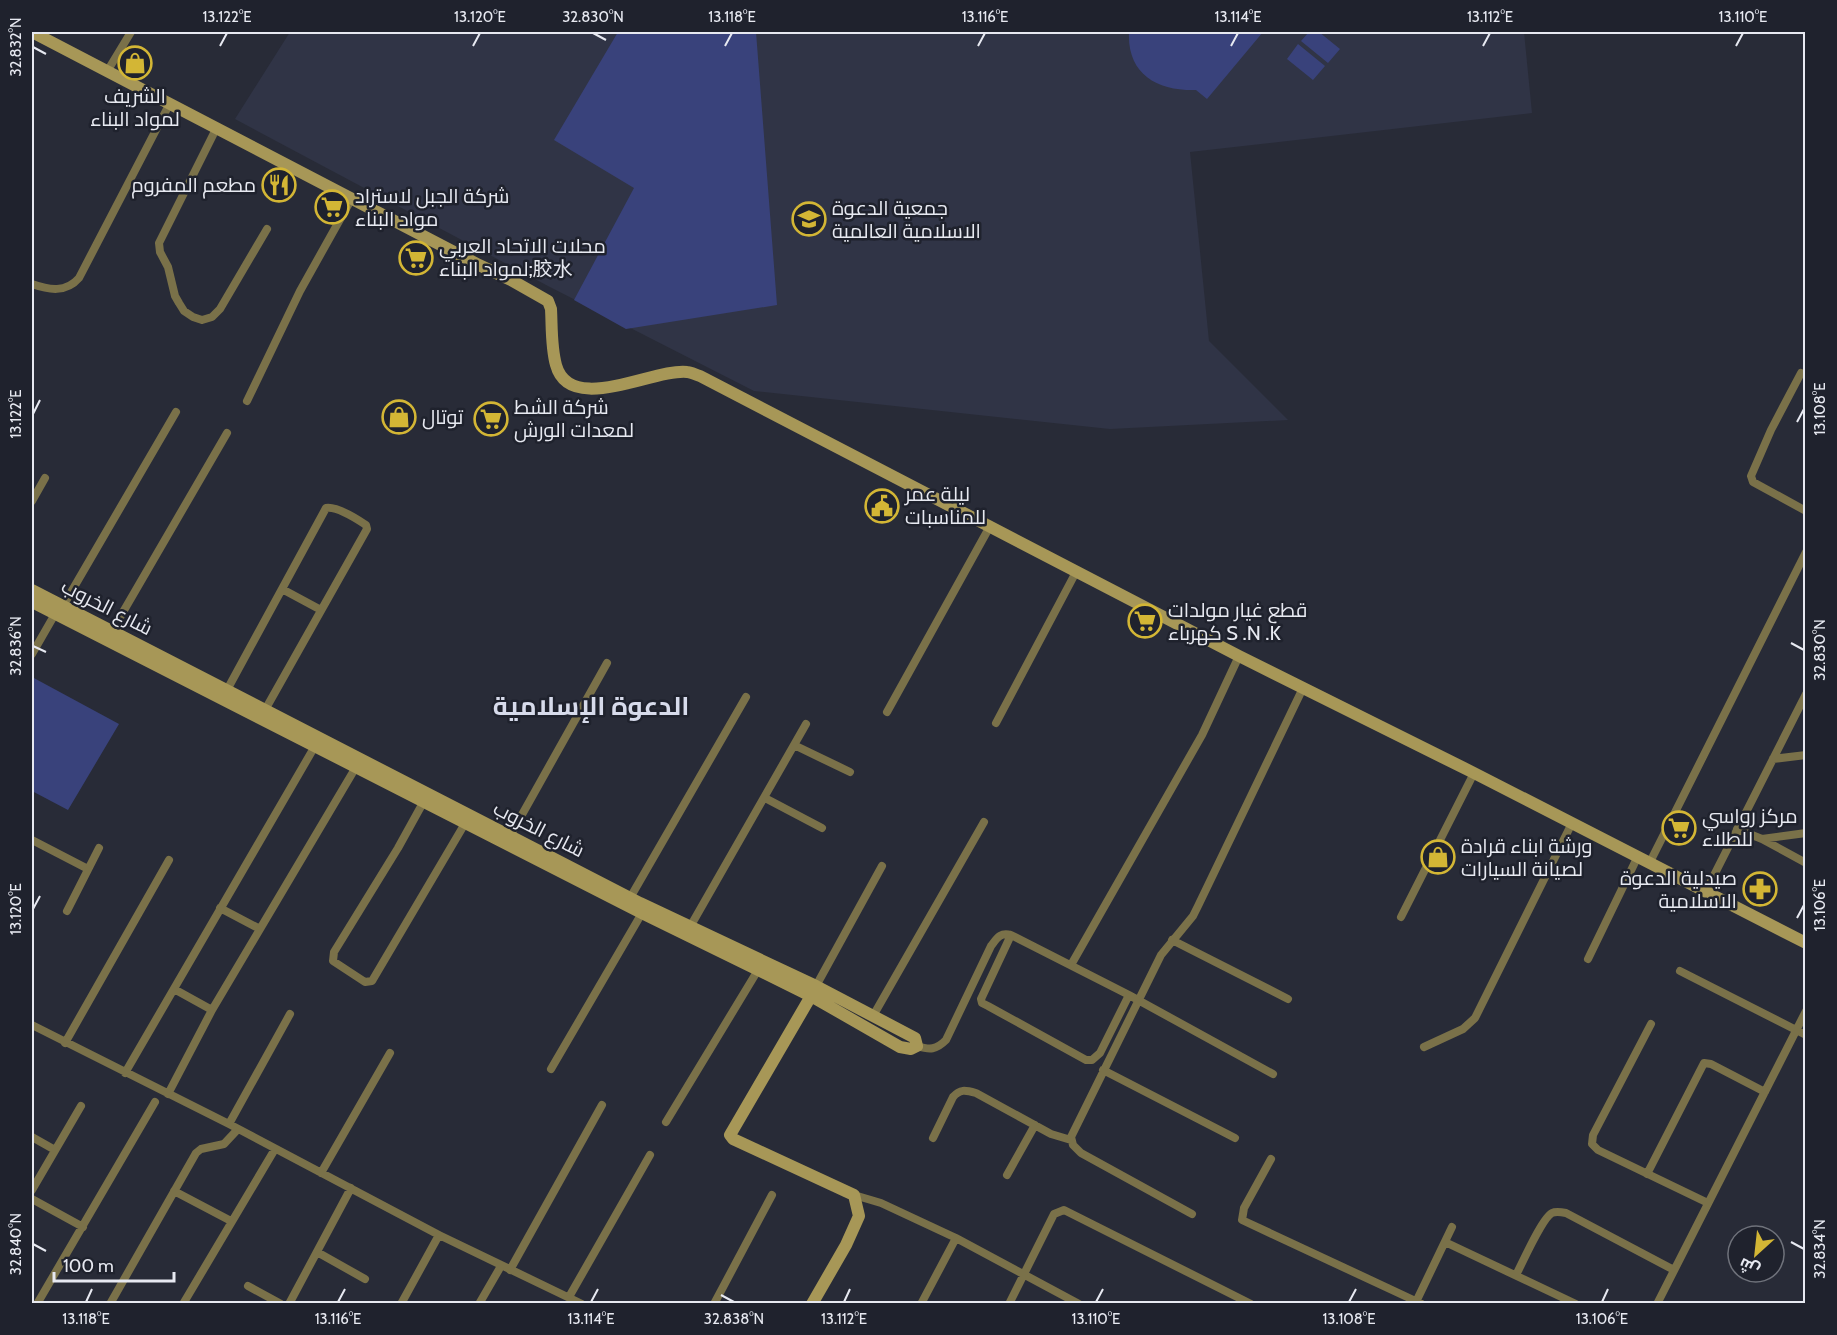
<svg xmlns="http://www.w3.org/2000/svg" width="1837" height="1335" font-family="Cabin,Cairo,'Noto Sans SC',sans-serif">
  <style>
    .built { fill: #303446 }
    .green { fill: #39427b }
    .lines { fill: none; stroke-linecap: round; stroke-linejoin: round }
    .street { stroke: #7a7149; stroke-width: 8 }
    .secondary { stroke: #a79757; stroke-width: 12 }
    .ticks { fill: none; stroke: #e7e9f1; stroke-width: 2 }
    .labels { text-anchor: middle; stroke-width: 5; stroke-linejoin: round; paint-order: stroke }
    .poi-label { font-size: 20px; fill: #e7e9f1; stroke: #1f222d; text-anchor: start }
    .street-label { font-size: 20px; fill: #e7e9f1; stroke: #1f222d }
    .district-label { font-size: 26px; font-weight: bold; fill: #d7dbeb; stroke: #1f222d }
    .neatline { fill: none; stroke: #e7e9f1; stroke-width: 2 }
    .ticks-label { font-size: 15px; text-anchor: middle; fill: #e7e9f1 }
  </style>
  <rect width="100%" height="100%" fill="#282b37"/>
  <path class="built" d="M290,32H1524L1532,113L1190,152L1209,341L1288,420L1110,429L754,391L548,286L235,119Z"/>
  <path class="green" d="M618,32H756L777,305L626,329L574,300L634,188L554,140Z
    M1129,32H1263L1207,99L1196,90C1157,91 1127,74 1129,32Z
    M1309,32H1319L1340,49L1328,63L1301,41Z
    M1298,44L1325,66L1313,80L1287,59Z
    M32,677L119,724L68,810L32,791Z"/>
  <g class="lines">
    <path class="street" d="M108,70L131,32
      M217,127L159,243L160,252L168,267L175,296L179,303L184,311L193,317L202,320L212,317L220,309L267,229
      M32,284C49,290 66,293 79,278L170,103
      M1801,373L1771,430L1751,476L1753,482L1806,511
      M247,401L300,291L352,198
      M32,501L45,478
      M282,589L321,610
      M63,606L176,412
      M112,631L227,433
      M32,654L55,614
      M227,690L326,508C337,506 357,519 366,525L367,529L265,710
      M887,712L989,528
      M996,723L1076,572
      M794,745L850,772
      M1773,759L1806,755
      M765,798L822,828
      M424,801L398,848L334,952L333,961L365,982L372,981L467,820
      M1737,829L1762,839L1806,863
      M510,836L607,663
      M1762,839L1806,833
      M32,840L88,869
      M1650,862L1806,552
      M1706,891L1806,694
      M630,898L746,697
      M220,908L260,929
      M67,911L99,848
      M1401,917L1474,773
      M690,927L806,724
      M1172,940L1288,999
      M1588,959L1638,856
      M1071,965L1202,735L1239,656
      M1680,971L1806,1035
      M816,986L882,866
      M174,989L212,1010
      M1129,995L1100,1053L1092,1060H1086L988,1006L982,1003L981,999L1011,935L1129,995L1138,1000L1273,1074
      M873,1016L984,822
      M1651,1024L1593,1135L1592,1144L1598,1150L1708,1203
      M32,1025L229,1124L439,1235L582,1304
      M65,1043L169,860
      M917,1046C930,1050 936,1050 946,1040L991,946C997,938 1000,932 1011,935
      M1424,1047L1463,1029L1475,1018L1572,823
      M551,1069L642,913
      M1103,1070L1235,1138
      M125,1073L315,746
      M168,1094L212,1010L356,767
      M666,1122L758,970
      M229,1124L290,1014
      M32,1137L55,1150
      M933,1138L953,1097C960,1089 965,1090 976,1093L1051,1134L1071,1140
      M1271,1159L1244,1208L1242,1220L1422,1304
      M321,1173L390,1053
      M1647,1174L1704,1063L1711,1064L1765,1092
      M1007,1175L1035,1125
      M32,1190L81,1106
      M174,1191L231,1221
      M854,1195L881,1203L956,1238L1079,1304
      M32,1199L83,1227
      M1192,1214L1081,1153L1073,1145L1071,1137L1161,955L1193,916L1198,906L1303,688
      M1445,1242L1576,1304
      M317,1252L365,1279
      M510,1270L602,1105
      M1516,1275C1522,1264 1542,1218 1552,1213C1556,1211 1561,1212 1566,1213L1674,1270
      M248,1286L281,1304
      M569,1297L650,1155
      M37,1304L155,1102
      M110,1304L196,1153L201,1149L224,1144L238,1129
      M183,1304L275,1149
      M289,1304L351,1188
      M401,1304L439,1235
      M479,1304L501,1266
      M714,1304L772,1195
      M921,1304L956,1238
      M1009,1304L1054,1214L1064,1210L1251,1304
      M1415,1304L1452,1227
      M1657,1304L1806,1011"/>
    <path class="secondary" d="M32,32L479,265L511,280L548,301L551,309C552,327 551,347 556,365C570,416 654,368 687,372C691,372 696,375 700,376L1239,656L1474,773L1806,943
      M32,590L640,903L816,986L915,1038L917,1046L911,1049L900,1047L811,996L642,913L32,602
      M811,996L730,1135L733,1139L854,1195L859,1216L846,1245L812,1304"/>
  </g>
  <path class="ticks" d="M593,33L606,40M220,46L227,33M473,46L480,33M725,46L732,33M978,46L985,33M1231,46L1238,33M1483,46L1490,33M1736,46L1743,33M33,47L46,54M33,414L40,400M1797,422L1804,409M1791,643L1804,650M33,646L46,652M33,909L40,896M1797,918L1804,905M1791,1242L1804,1249M33,1244L46,1251M721,1295L734,1302M86,1302L92,1289M338,1302L345,1289M591,1302L598,1289M844,1302L850,1289M1096,1302L1103,1289M1349,1302L1356,1289M1602,1302L1608,1289"/>
  <defs>
    <symbol id="shop-ring" viewBox="-11 -11 22 22"><circle r="9.5" fill="#1f222d" stroke="#d3b635" stroke-width="1.5"/><path d="M-5-2.5h2.3a2.7 3.5 0 0 1 5.4 0H5L5.5 6h-11ZM-1.5-2.5h3a1.5 2.3 0 0 0-3 0Z" fill="#d3b635"/></symbol>
    <symbol id="restaurant-ring" viewBox="-11 -11 22 22"><circle r="9.5" fill="#1f222d" stroke="#d3b635" stroke-width="1.5"/><path d="M-5-6h1v4h1v-4h1v4h1v-4h1v5L-1.5 .5V6h-2V.5L-5-1ZM5-6V6H3V1.5H1.5Q1.5-4 5-6Z" fill="#d3b635"/></symbol>
    <symbol id="supermarket-ring" viewBox="-11 -11 22 22"><circle r="9.5" fill="#1f222d" stroke="#d3b635" stroke-width="1.5"/><path d="M-6-5.5h2.5l.6 2H6L4.5 2H-2.5L-4.4-4H-6ZM-1.5 3.2a1.3 1.3 0 1 0 .1 0ZM3 3.2a1.3 1.3 0 1 0 .1 0Z" fill="#d3b635"/></symbol>
    <symbol id="university-ring" viewBox="-11 -11 22 22"><circle r="9.5" fill="#1f222d" stroke="#d3b635" stroke-width="1.5"/><path d="M0-5L7-2L0 1L-7-2ZM-4 1L0 2.5L4 1V4Q0 6-4 4Z" fill="#d3b635"/></symbol>
    <symbol id="civic-ring" viewBox="-11 -11 22 22"><circle r="9.5" fill="#1f222d" stroke="#d3b635" stroke-width="1.5"/><path d="M-.6-6.5H3V-4.5H.6V-3L4-1V1h2V6H-6V1h2V-1L-.6-3ZM-1.2 2.5V6h2.4V2.5Z" fill="#d3b635"/></symbol>
    <symbol id="pharmacy-ring" viewBox="-11 -11 22 22"><circle r="9.5" fill="#1f222d" stroke="#d3b635" stroke-width="1.5"/><path d="M-2-6h4v4h4v4h-4v4h-4v-4h-4v-4h4Z" fill="#d3b635"/></symbol>
  </defs>
  <g fill-rule="evenodd">
    <use href="#shop-ring" x="116" y="44" width="38" height="38"/>
    <use href="#restaurant-ring" x="260" y="166" width="38" height="38"/>
    <use href="#supermarket-ring" x="313" y="188" width="38" height="38"/>
    <use href="#university-ring" x="790" y="200" width="38" height="38"/>
    <use href="#supermarket-ring" x="397" y="239" width="38" height="38"/>
    <use href="#shop-ring" x="380" y="398" width="38" height="38"/>
    <use href="#supermarket-ring" x="472" y="400" width="38" height="38"/>
    <use href="#civic-ring" x="863" y="487" width="38" height="38"/>
    <use href="#supermarket-ring" x="1126" y="602" width="38" height="38"/>
    <use href="#supermarket-ring" x="1660" y="809" width="38" height="38"/>
    <use href="#shop-ring" x="1419" y="838" width="38" height="38"/>
    <use href="#pharmacy-ring" x="1741" y="870" width="38" height="38"/>
  </g>
  <g class="labels">
    <g class="poi-label">
      <text x="135" y="103" text-anchor="middle">الشريف<tspan x="135" dy="23">لمواد البناء</tspan></text>
      <text x="256" y="192" text-anchor="end">مطعم المفروم</text>
      <text x="355" y="203">شركة الجبل لاستراد<tspan x="355" dy="23">مواد البناء</tspan></text>
      <text x="832" y="215">جمعية الدعوة<tspan x="832" dy="23">الاسلامية العالمية</tspan></text>
      <text x="439" y="253">محلات الاتحاد العربي<tspan x="439" dy="23">لمواد البناء;胶水</tspan></text>
      <text x="514" y="414">شركة الشط<tspan x="514" dy="23">لمعدات الورش</tspan></text>
      <text x="422" y="424">توتال</text>
      <text x="905" y="501">ليلة عمر<tspan x="905" dy="23">للمناسبات</tspan></text>
      <text x="1168" y="617">قطع غيار مولدات<tspan x="1168" dy="23">كهرباء S .N .K</tspan></text>
      <text x="1702" y="823">مركز رواسي<tspan x="1702" dy="23">للطلاء</tspan></text>
      <text x="1461" y="853">ورشة ابناء قرادة<tspan x="1461" dy="23">لصيانة السيارات</tspan></text>
      <text x="1737" y="885" text-anchor="end">صيدلية الدعوة<tspan x="1737" dy="23">الاسلامية</tspan></text>
    </g>
    <g class="street-label">
      <text transform="translate(107 607) rotate(27)" y="7">شارع الخروب</text>
      <text transform="translate(539 829) rotate(27)" y="7">شارع الخروب</text>
    </g>
    <g class="district-label">
      <text x="591" y="715">الدعوة الإسلامية</text>
    </g>
  </g>
  <rect width="1837" height="1335" fill="none" stroke="#1f222d" stroke-width="66"/>
  <g transform="translate(1756 1254) rotate(207)"><circle r="28" fill="#1f222d" stroke="#6f727b" stroke-width="1.5"/>
  <path d="M0-4.5L10 22L0 15L-10 22Z" fill="#d3b635"/>
  <text y="-9" font-size="16" font-weight="bold" text-anchor="middle" fill="#e7e9f1">ش</text>
  </g>
  <path d="M54 1272v9h120v-9" fill="none" stroke="#e7e9f1" stroke-width="3"/>
  <text x="63" y="1272" font-size="18" fill="#e7e9f1" stroke="#1f222d" stroke-width="4.5" paint-order="stroke">100 m</text>
  <rect x="33" y="33" width="1771" height="1269" class="neatline"/>
  <g class="ticks-label">
    <text x="227" y="22">13.122°E</text>
    <text x="480" y="22">13.120°E</text>
    <text x="593" y="22">32.830°N</text>
    <text x="732" y="22">13.118°E</text>
    <text x="985" y="22">13.116°E</text>
    <text x="1238" y="22">13.114°E</text>
    <text x="1490" y="22">13.112°E</text>
    <text x="1743" y="22">13.110°E</text>
    <text transform="translate(16 47) rotate(-90)" y="5">32.832°N</text>
    <text transform="translate(1820 409) rotate(-90)" y="5">13.108°E</text>
    <text transform="translate(16 414) rotate(-90)" y="5">13.122°E</text>
    <text transform="translate(16 646) rotate(-90)" y="5">32.836°N</text>
    <text transform="translate(1820 650) rotate(-90)" y="5">32.830°N</text>
    <text transform="translate(1820 905) rotate(-90)" y="5">13.106°E</text>
    <text transform="translate(16 909) rotate(-90)" y="5">13.120°E</text>
    <text transform="translate(16 1244) rotate(-90)" y="5">32.840°N</text>
    <text transform="translate(1820 1249) rotate(-90)" y="5">32.834°N</text>
    <text x="86" y="1324">13.118°E</text>
    <text x="338" y="1324">13.116°E</text>
    <text x="591" y="1324">13.114°E</text>
    <text x="734" y="1324">32.838°N</text>
    <text x="844" y="1324">13.112°E</text>
    <text x="1096" y="1324">13.110°E</text>
    <text x="1349" y="1324">13.108°E</text>
    <text x="1602" y="1324">13.106°E</text>
  </g>
</svg>
